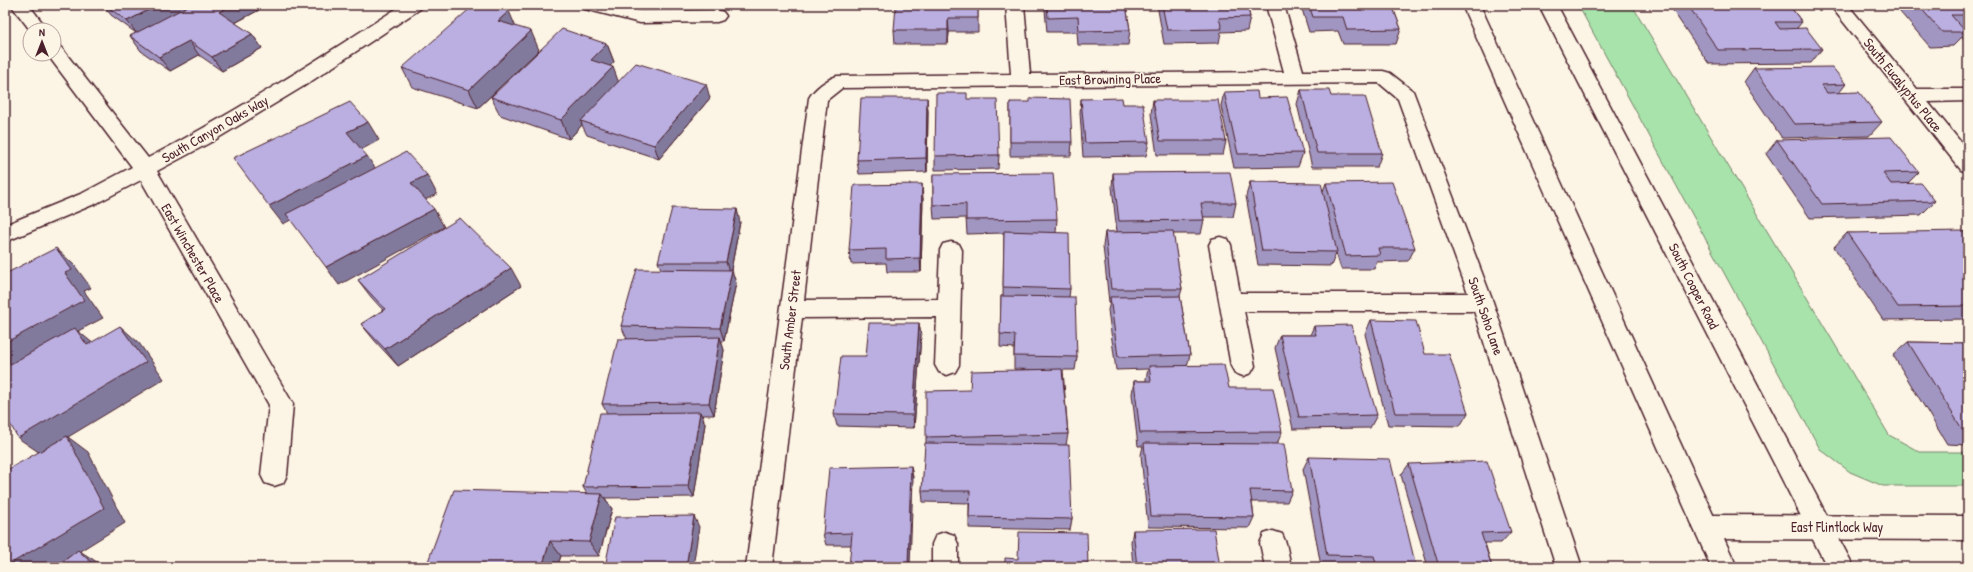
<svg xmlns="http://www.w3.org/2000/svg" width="1973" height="572" font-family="'Patrick Hand',sans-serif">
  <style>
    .green { fill: #a7e3aa; stroke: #78816a }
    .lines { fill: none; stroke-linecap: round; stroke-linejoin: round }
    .minor-casing { stroke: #4a1f2b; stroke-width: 3 }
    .major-casing { stroke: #4a1f2b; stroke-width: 3 }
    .minor { fill: #fcf5e5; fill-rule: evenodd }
    .major { fill: #fcf5e5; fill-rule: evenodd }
    .wall { fill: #a096c1; stroke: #4a1f2b }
    .shaded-wall { fill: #827a9d; stroke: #4a1f2b }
    .building { fill: #baafe0; stroke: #4a1f2b }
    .labels { text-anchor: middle; stroke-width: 3; stroke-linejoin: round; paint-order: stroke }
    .street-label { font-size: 14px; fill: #4a1f2b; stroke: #fcf5e5 }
  </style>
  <rect width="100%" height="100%" fill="#fcf5e5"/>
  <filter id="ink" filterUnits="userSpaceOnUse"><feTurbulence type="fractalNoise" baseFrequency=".025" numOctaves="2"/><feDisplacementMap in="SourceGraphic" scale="8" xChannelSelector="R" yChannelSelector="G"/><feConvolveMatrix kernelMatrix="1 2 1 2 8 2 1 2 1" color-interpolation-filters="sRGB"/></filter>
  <g filter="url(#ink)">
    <path class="green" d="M1578,5H1632L1889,435L1920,452H1963L1968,459V486H1883L1850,472L1820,449Z"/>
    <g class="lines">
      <defs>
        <path id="minor" d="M11,5H29L48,30H30Z
          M402,5H423L420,9L304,86L213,141L157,171L293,404L287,475L283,483L274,486L265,483L261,475L269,405L141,180L97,203L5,242V225L83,193L132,167L47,54H54V44L60,46L148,158C236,112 319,59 402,5Z
          M582,5H614L640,11L717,10L723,12L726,16L723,20L717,22L640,23L585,9Z
          M1006,5H1024L1030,74L1284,72L1266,5H1284L1303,71H1383L1390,73L1413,91L1493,302L1582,567H1556L1474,311H1244L1255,366L1251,373L1243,376L1235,373L1231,366L1209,245L1212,239L1220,237L1228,239L1231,245L1240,293H1468L1398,99L1379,83L842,88L827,100L804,300L938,299L940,250L943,244L951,242L959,244L962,250L959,365L955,372L947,375L939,372L935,365L937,317L802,318L772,567H746L809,98C814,89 827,79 837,76L1011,74Z
          M1830,5H1848L1917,89H1968V101L1928,102L1968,151V172L1961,170Z
          M1706,515L1968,516V540L1706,539L1697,535L1693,527L1697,519Z
          M1273,531L1282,534L1286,543L1291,567H1265L1260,543L1264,534Z
          M945,532L954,535L958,544V567H932V544L936,535Z"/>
        <path id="major" d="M1462,5H1480L1737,567H1711Z
          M1539,5H1557L1854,567H1827Z"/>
      </defs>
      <use href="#minor" class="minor-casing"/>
      <use href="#major" class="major-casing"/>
      <use href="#minor" class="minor"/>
      <use href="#major" class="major"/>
    </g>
    <path class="wall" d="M103,5H256L259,10L235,23L252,34L262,48L222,71L199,55L170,71L141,51L130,36L136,33L111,15Z
      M978,5V32H949L948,44H895L894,30Z
      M1046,5H1126L1130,30L1128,45H1078L1077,32H1047L1045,10Z
      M1158,5H1247L1250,17L1247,31L1221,32L1219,43L1164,44L1158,10Z
      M1303,5H1392L1401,29L1396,44H1343L1338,31L1309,32L1302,9Z
      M1677,5H1789L1802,22L1797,28L1822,49L1811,63L1709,64L1673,11Z
      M1894,5H1968V43L1962,37L1953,46L1930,47Z
      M516,27L539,50L478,108L412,87L402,68Z
      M607,44L614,62L610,66L618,82L710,98L659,159L587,135L582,125L569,139L500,115L491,97Z
      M1754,68L1846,84L1839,93L1882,122L1869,136L1782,138L1744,82Z
      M1301,90L1331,96L1382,153L1377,167H1312L1297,104Z
      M1224,92L1258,98L1303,153L1298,167L1234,168L1221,106Z
      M927,98L928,112L927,172L859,174L857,160Z
      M967,99L999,155L998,169L935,170V156Z
      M1081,99L1123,104L1149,142L1146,156L1083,157L1080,113Z
      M1153,100L1226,141L1223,155H1157L1151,114Z
      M1010,102L1072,142L1071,156H1010Z
      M1777,140L1919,172L1908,183L1935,201L1921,215L1810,218L1766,154Z
      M1113,173L1236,203L1233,217H1203L1204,220L1201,234H1173L1182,289L1180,296L1190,355L1187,366L1229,388L1282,432L1277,444L1292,491L1287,502H1252L1254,517L1249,528L1148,527L1141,455L1143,446H1138L1132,394L1134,381H1146V379L1148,369L1116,370L1108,310L1110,302H1109L1103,246L1105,232H1117L1112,187Z
      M933,174L1057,219L1056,232L1070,289L1069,297L1077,357L1075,370H1063L1068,434L1066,445L1072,519L1070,530L969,528V503L923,502L922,491L926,443V437L970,390L1045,370L1014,369V348L1000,347L1001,296H1003L1004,233L967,234L966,218L934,219L933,205Z
      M1250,182L1323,191L1326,183L1415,248L1408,261L1377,262L1374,269H1341L1336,253L1331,266L1258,265L1246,196Z
      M923,198L921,272H887L886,263L851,264L849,250Z
      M740,222L731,270L736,283L724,341H721L724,350L714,415H702L705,424L694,497L605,498L612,509L599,556H561L557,567H426L587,494L583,487L607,413L602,404L627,339L621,326L661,269L658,262Z
      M1847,233L1968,238V319L1883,320L1834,247Z
      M358,280L521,286L398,366L375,341L361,324L383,310L371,297Z
      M1371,320L1425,354L1468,413L1460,426L1388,425L1365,334Z
      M919,323L921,336L914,428L837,426L834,414L866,356Z
      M1314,326L1377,415L1370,428L1293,429L1275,348L1280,335H1310Z
      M1908,342L1968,343V445L1947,444L1893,355Z
      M1309,457L1416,567L1321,566L1303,469Z
      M1409,464L1511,532L1501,543H1485L1492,567H1428L1401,475Z
      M911,466L913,478L851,545H826L823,534Z
      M1133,530L1220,567H1133L1131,542Z"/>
    <path class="shaded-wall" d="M158,5H196L138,35L127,21Z
      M232,5H256L259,10L229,26L219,12Z
      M509,11L517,30L498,21Z
      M948,18L949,32L948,44Z
      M531,31L539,50L478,108L469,90Z
      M252,34L262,48L222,71L212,57Z
      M189,41L199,55L170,71L159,57Z
      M607,44L614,62L598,79L591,60Z
      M613,67L620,86L581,121L582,125L569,139L561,120Z
      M706,84L710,98L659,159L654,145Z
      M927,98L928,112L927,172L926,158Z
      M368,122L379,140L359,151L347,132Z
      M367,156L379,174L283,224L269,206Z
      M427,175L437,194L423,201L411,183Z
      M922,184L923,198L921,272L920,258Z
      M434,209L444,227L339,285L326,267Z
      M737,209L740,222L730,275L726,262Z
      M56,248L75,266L91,288L84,291L103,318L78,331L95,345L5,372V343L65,273Z
      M511,268L521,286L398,366L385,349Z
      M732,270L736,283L724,341L720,328Z
      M919,323L921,336L914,428L913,415Z
      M120,326L139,343L164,379L68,437L88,452L125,523L80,551L100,564L104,567H96L79,551L53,567H5L40,453L18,438Z
      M720,337L724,350L714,415L709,403Z
      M700,412L705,424L694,497L688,486Z
      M911,466L913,478L910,567H908Z
      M602,494L612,509L599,556L589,542Z
      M694,516L699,527L693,567H686Z
      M550,541L561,556L557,567H542Z"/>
    <path class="building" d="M105,5H158L127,21Z
      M190,5H232L219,12L252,34L212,57L189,41L159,57L130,36Z
      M474,5H489L509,11L498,21L531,31L469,90L402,68Z
      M896,5H978V18H948V30H894Z
      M1047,5H1126L1130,30L1079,31L1078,17L1048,18Z
      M1162,5H1247L1250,17L1219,18L1222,29L1167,30Z
      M1309,5H1392L1401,29L1347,30L1343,17H1313Z
      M1688,5H1789L1802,22H1775L1780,29L1806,28L1822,49L1718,50Z
      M1918,5H1968V15H1951L1966,32H1942Z
      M562,29L607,44L591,60L613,67L561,120L491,97Z
      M636,63L706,84L654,145L581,121Z
      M1832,67L1846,84L1821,85L1827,93L1859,92L1882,122L1794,124L1754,68Z
      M1301,90H1329L1331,96H1365L1382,153H1317Z
      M1257,91L1258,98L1287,97L1303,153L1238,154L1224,92Z
      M936,93H967V99H997L999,155L935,156Z
      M861,98H927L926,158L857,160Z
      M1030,98L1070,99L1072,142H1010V102H1030Z
      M1122,98L1123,104H1143L1149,142L1085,143L1081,99Z
      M1153,100H1218L1226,141H1160Z
      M350,102L368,122L347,132L367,156L269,206L233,158Z
      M1891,137L1919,172L1883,173L1891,184L1921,183L1935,201L1822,204L1777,140Z
      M406,152L427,175L411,183L434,209L326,267L286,214Z
      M1230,172L1236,203H1201L1204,220L1119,221L1113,173Z
      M1053,173L1057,219L966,220V204L933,205V174Z
      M1250,182L1321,183L1337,252L1262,251Z
      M1392,182L1415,248H1378L1380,255L1346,256L1326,183Z
      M922,184L920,258L886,259V249L849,250L854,185Z
      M672,208L737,209L726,262H658Z
      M460,218L511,268L385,349L361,324L385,309L358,280Z
      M1004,231L1069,233L1070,289L1003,287Z
      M1173,231L1182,289H1111L1105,232Z
      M1963,231L1968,238V306L1898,307L1847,233Z
      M56,248L72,270L65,273L84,300L5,343V274Z
      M637,269L732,270L720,328L621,326Z
      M1001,296L1075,297L1077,357L1014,356L1015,335L1000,334Z
      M1180,296L1190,355L1118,357L1110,297Z
      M1371,320L1416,321L1425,354H1449L1468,413H1395Z
      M869,323H919L913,415L834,414L841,356H866Z
      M1351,325L1377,415L1299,417L1280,335H1316L1314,326Z
      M120,326L146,362L18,438L5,415V367L75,328L87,345Z
      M720,337L709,403L602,404L618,339Z
      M1908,342L1968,343V432H1964Z
      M1224,365L1229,388H1273L1282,432L1140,433L1134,381H1151L1149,366Z
      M1062,369L1068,434L926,437V391L970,390L971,371Z
      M700,412L688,486L583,487L600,413Z
      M67,436L104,508L5,567V471Z
      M925,443L1069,445L1072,519L969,517L970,491H922Z
      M1144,443L1284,444L1292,491L1250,490L1254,517L1151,516Z
      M1309,457L1390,459L1416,567H1377L1374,556L1327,555Z
      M1487,461L1511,532L1481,533L1492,567H1439L1409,464Z
      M911,466L908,567H849L852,533L823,534L829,468Z
      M454,490L602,494L589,542L550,541L542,567H426Z
      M694,516L686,567H605L615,517Z
      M1214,529L1220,567H1137L1133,530Z
      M1019,532L1087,533L1088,567H1005V558L1018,559Z
      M78,550L96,567H56Z"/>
  </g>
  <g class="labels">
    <g class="street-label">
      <text transform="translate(1110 79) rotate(-1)" y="5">East Browning Place</text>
      <text transform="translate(1903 85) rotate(51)" y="5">South Eucalyptus Place</text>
      <text transform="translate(215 129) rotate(-30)" y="5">South Canyon Oaks Way</text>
      <text transform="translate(193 253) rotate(60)" y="5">East Winchester Place</text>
      <text transform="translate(1694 286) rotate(63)" y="5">South Cooper Road</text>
      <text transform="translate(1486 316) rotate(71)" y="5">South Soho Lane</text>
      <text transform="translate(790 320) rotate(-83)" y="5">South Amber Street</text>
      <text x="1837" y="532">East Flintlock Way</text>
    </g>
  </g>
  <rect width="1973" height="572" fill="none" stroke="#fcf5e5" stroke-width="20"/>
  <rect x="10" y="10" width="1953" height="552" fill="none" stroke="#4a1f2b" stroke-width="1.5" filter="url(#ink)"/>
  <g transform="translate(42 42)"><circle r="19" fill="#fcf5e5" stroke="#b59f9b"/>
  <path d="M0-3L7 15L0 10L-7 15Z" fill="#4a1f2b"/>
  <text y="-6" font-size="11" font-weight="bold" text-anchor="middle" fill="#4a1f2b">N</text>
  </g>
</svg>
